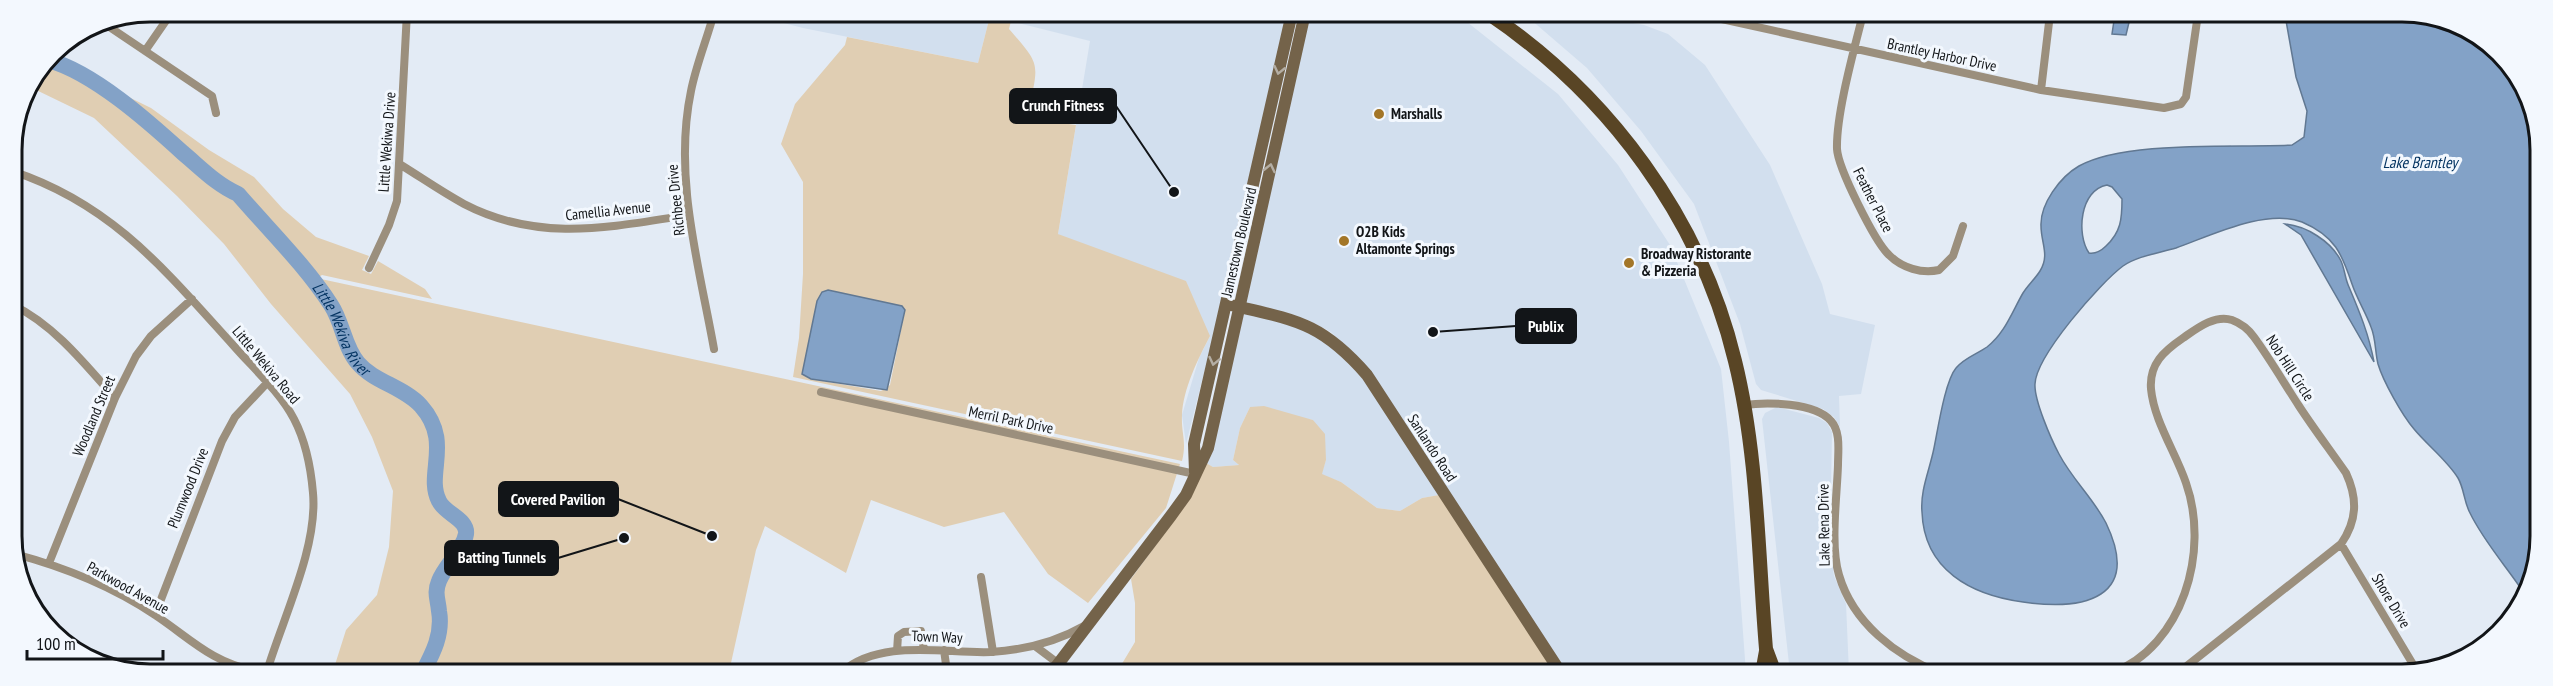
<svg xmlns="http://www.w3.org/2000/svg" width="2553" height="686" font-family="'PT Sans Narrow',sans-serif">
  <style>
    .built { fill: #d2dfee }
    .green { fill: #e0ceb3; fill-rule: evenodd }
    .water { fill: #83a2c7; stroke: #617892; stroke-width: 1.5; fill-rule: evenodd }
    .lines { fill: none; stroke-linecap: round; stroke-linejoin: round }
    .river { stroke: #83a2c7; stroke-width: 16 }
    .street { stroke: #9b8f7d; stroke-width: 8 }
    .secondary { stroke: #74634a; stroke-width: 12 }
    .primary { stroke: #594525; stroke-width: 14 }
    .oneway { stroke: #b4aea4 }
    .poi-dot { fill: #a37628; stroke: #f3f8fe; stroke-width: 2 }
    .labels { text-anchor: middle; stroke-width: 6; stroke-linejoin: round; paint-order: stroke }
    .street-label { font-size: 15px; fill: #121518; stroke: #f3f8fe }
    .poi-label { font-size: 15px; font-weight: bold; fill: #121518; stroke: #f3f8fe; text-anchor: start }
    .water-label { font-size: 16px; font-style: italic; fill: #043462; stroke: #f3f8fe }
    .rim { fill: none; stroke: #121518; stroke-width: 3 }
    .leader { fill: none; stroke: #121518; stroke-width: 2 }
    .callout-dot { fill: #121518; stroke: #f3f8fe; stroke-width: 2 }
    .callout { fill: #121518; stroke: #121518; stroke-width: 2 }
    .callout-label { font-size: 16px; text-anchor: middle; font-weight: bold; fill: #fff }
  </style>
  <rect width="100%" height="100%" fill="#e3ebf5"/>
  <path class="built" d="M783,13H1287L1222,302L1186,444L1182,415L1199,358L1210,336L1058,234L1090,41L990,16L978,63L803,28L780,22Z
    M1310,13L1457,14L1558,94L1618,165L1670,245L1721,369L1729,442L1746,673H1566L1368,369L1331,332L1306,319L1246,303Z
    M1537,14H1583L1644,25L1668,34L1705,65L1770,165L1822,284L1830,314L1875,325L1861,394L1839,396L1840,427L1834,417L1823,409L1761,390L1756,384L1740,324L1694,204L1641,131L1587,68L1530,19Z
    M1244,313L1302,327L1324,339L1363,378L1439,495L1422,498L1400,511L1377,508L1341,482L1321,475L1326,460L1313,420L1250,407L1240,428L1233,460L1239,465L1213,467L1206,463Z
    M1777,407L1819,418L1827,423L1832,432L1830,549L1834,576L1846,604L1849,673H1790L1762,419L1765,413Z"/>
  <path class="green" d="M990,16L1011,21L1009,29C1042,67 1038,62 1029,111L1040,120L1076,125L1058,234L1186,281L1210,336C1198,359 1183,389 1182,415C1181,434 1187,441 1182,461L793,377L799,338L803,274V182L781,144L795,104L845,45L847,37L978,63ZM828,290L902,306L905,310L890,385L881,391L811,379L802,374L817,301L822,292Z
    M49,58L151,108L209,150L254,177L283,209L316,237L369,256L362,270L371,274L378,261L425,289L432,299L322,275L317,278L356,362L421,408L436,430V494L443,510L460,521L463,530C457,552 438,566 433,589C431,596 435,605 435,612C436,634 430,652 421,672L333,671L346,630L377,595L389,547L393,491L372,437L350,394L271,304L224,244L177,196L94,118L30,87Z
    M321,279L1180,464L1166,508L1088,603L1048,574L1004,512L944,527L871,500L846,573L765,526L756,550L729,672H426C435,651 441,634 440,612C440,604 435,596 437,589C444,567 462,552 468,530L463,519L446,508L440,493L441,429L425,405L360,360Z
    M1264,406L1313,420L1325,434L1326,460L1322,474L1341,482L1377,508L1400,511L1422,498L1439,495L1555,673L1117,672L1135,642V603L1131,579L1190,498L1206,463L1213,467L1239,465L1233,460L1240,428L1250,407Z"/>
  <path class="water" d="M2115,14H2131L2126,35L2112,34Z
    M2285,15H2430L2501,53L2538,124V563L2522,590C2505,565 2483,540 2470,513C2464,502 2464,488 2458,478C2447,460 2427,445 2414,429C2402,415 2383,381 2378,364C2375,352 2376,339 2371,327C2366,313 2357,299 2352,284C2342,254 2335,236 2302,222C2266,208 2210,236 2176,248C2159,253 2137,256 2123,266C2100,283 2036,356 2035,384C2034,400 2051,439 2059,454C2072,479 2093,498 2106,523C2142,598 2084,611 2023,602C1971,595 1924,570 1922,512C1920,490 1930,469 1934,448C1938,429 1945,381 1956,368C1964,358 1977,354 1987,347C2005,333 2012,312 2023,293C2028,285 2035,279 2040,271C2050,255 2041,243 2041,226C2040,204 2060,177 2079,166C2125,140 2236,148 2292,145L2304,137L2307,111L2296,77ZM2107,185L2112,187L2122,199C2122,219 2121,232 2106,246C2101,251 2096,254 2089,253C2076,234 2080,190 2107,185Z
    M2285,224C2306,226 2331,241 2341,261C2345,270 2345,279 2349,287C2360,313 2369,335 2374,362L2301,235Z
    M828,290L902,306L905,310L887,390L811,379L802,374L817,301L822,292Z"/>
  <g class="lines">
    <path class="river" id="s1" d="M48,60C93,72 149,122 183,153C201,168 217,185 238,194C269,230 305,265 331,305C343,323 344,347 358,363C374,382 404,387 421,406C453,442 425,474 439,501C445,514 468,519 466,534C463,551 445,565 439,581C434,593 438,599 439,611C443,634 433,653 423,672"/>
    <path class="street" d="M1699,14L2041,90L2164,108L2181,104L2186,97L2198,14
      M1863,14C1854,50 1836,114 1837,149C1838,168 1875,242 1889,255C1902,268 1922,274 1939,270L1953,256L1963,226
      M102,22L212,96L216,113
      M145,51L172,12
      M2041,90L2050,14
      M401,165C422,178 442,192 464,204C539,243 610,227 689,215
      M12,171C112,204 165,270 233,345C253,368 280,392 294,419C305,440 311,469 313,493C318,547 283,618 267,671
      M369,268L389,225L397,201L407,12
      M13,305C54,325 85,364 115,398
      M714,349C699,265 673,177 691,91C696,65 707,39 714,13
      M821,392L1195,474
      M1744,405C1766,402 1815,402 1831,421C1841,432 1838,451 1838,465C1837,497 1830,545 1839,575C1853,623 1896,656 1940,673
      M2341,544L2417,671
      M15,554C64,567 113,587 155,615C191,639 211,662 255,671
      M49,563L115,398L136,356L151,336L192,299
      M981,577L993,652
      M155,615L222,441L235,417L267,383
      M1035,646L1059,664
      M944,650L947,672
      M897,651L898,636L904,632L921,631L924,650
      M842,672C881,638 945,654 991,652C1023,650 1056,642 1084,626
      M2112,673C2183,646 2210,551 2186,483C2176,453 2154,421 2151,389C2149,364 2164,351 2183,338C2196,329 2215,314 2232,320C2240,323 2249,330 2254,337C2270,359 2284,383 2299,406C2314,429 2330,450 2346,473C2358,499 2357,521 2341,544L2178,673"/>
    <path class="secondary" d="M1227,304C1294,320 1320,321 1367,375L1561,673
      M1195,472L1194,444L1292,13
      M1052,672L1170,517L1186,495L1208,448L1305,13"/>
    <path class="primary" d="M1489,14C1609,95 1701,219 1735,361C1758,454 1758,553 1766,649L1775,673
      M1762,673L1766,651"/>
  </g>
  <defs><path id="oneway-chevron" d="M-2-3.5L2.5 0L-2 3.5" fill="none" stroke-width="1.6" stroke-linecap="round" stroke-linejoin="round" transform="scale(1.5)"/></defs>
  <g class="oneway">
    <use href="#oneway-chevron" transform="translate(1279 70) rotate(103)"/>
    <use href="#oneway-chevron" transform="translate(1270 168) rotate(-77)"/>
    <use href="#oneway-chevron" transform="translate(1214 361) rotate(103)"/>
  </g>
  <g class="poi-dot">
    <circle cx="1379" cy="114" r="6"/>
    <circle cx="1344" cy="241" r="6"/>
    <circle cx="1629" cy="263" r="6"/>
  </g>
  <g class="labels">
    <g class="street-label">
      <text transform="translate(1942 55) rotate(12)" y="5">Brantley Harbor Drive</text>
      <text transform="translate(387 142) rotate(-86)" y="5">Little Wekiwa Drive</text>
      <text transform="translate(676 200) rotate(-96)" y="5">Richbee Drive</text>
      <text transform="translate(1873 200) rotate(63)" y="5">Feather Place</text>
      <text transform="translate(608 211) rotate(-6)" y="5">Camellia Avenue</text>
      <text transform="translate(1239 242) rotate(-77)" y="5">Jamestown Boulevard</text>
      <text transform="translate(266 365) rotate(50)" y="5">Little Wekiva Road</text>
      <text transform="translate(2290 368) rotate(57)" y="5">Nob Hill Circle</text>
      <text transform="translate(94 416) rotate(-67)" y="5">Woodland Street</text>
      <text transform="translate(1011 420) rotate(12)" y="5">Merril Park Drive</text>
      <text transform="translate(1432 448) rotate(57)" y="5">Sanlando Road</text>
      <text transform="translate(188 488) rotate(-68)" y="5">Plumwood Drive</text>
      <text transform="translate(1824 525) rotate(-91)" y="5">Lake Rena Drive</text>
      <text transform="translate(128 588) rotate(29)" y="5">Parkwood Avenue</text>
      <text transform="translate(2391 601) rotate(59)" y="5">Shore Drive</text>
      <text transform="translate(937 637) rotate(2)" y="5">Town Way</text>
    </g>
    <g class="poi-label">
      <text x="1391" y="119">Marshalls</text>
      <text x="1356" y="237">O2B Kids<tspan x="1356" dy="17">Altamonte Springs</tspan></text>
      <text x="1641" y="259">Broadway Ristorante<tspan x="1641" dy="17">&amp; Pizzeria</tspan></text>
    </g>
    <g class="water-label">
      <text x="2420" y="168">Lake Brantley</text>
      <text dy="6" stroke="none"><textPath href="#s1" startOffset="405">Little Wekiva River</textPath></text>
    </g>
  </g>
  <path d="M0 0H2553V686H0ZM150 22H2402A128 128 0 0 1 2530 150V536A128 128 0 0 1 2402 664H150A128 128 0 0 1 22 536V150A128 128 0 0 1 150 22Z" fill="#f3f8fe" fill-rule="evenodd"/>
  <path class="rim" d="M150 22H2402A128 128 0 0 1 2530 150V536A128 128 0 0 1 2402 664H150A128 128 0 0 1 22 536V150A128 128 0 0 1 150 22Z"/>
  <path class="leader" d="M1174 192L1116 106M1433 332L1516 326M712 536L618 499M624 538L558 558"/>
  <g class="callout-dot">
    <circle cx="1174" cy="192" r="6"/>
    <circle cx="1433" cy="332" r="6"/>
    <circle cx="712" cy="536" r="6"/>
    <circle cx="624" cy="538" r="6"/>
  </g>
  <g class="callout">
    <rect x="1010" y="89" width="106" height="34" rx="6"/>
    <rect x="1516" y="309" width="60" height="34" rx="6"/>
    <rect x="499" y="482" width="119" height="34" rx="6"/>
    <rect x="445" y="541" width="113" height="34" rx="6"/>
  </g>
  <g class="callout-label">
    <text x="1063" y="111">Crunch Fitness</text>
    <text x="1546" y="332">Publix</text>
    <text x="558" y="505">Covered Pavilion</text>
    <text x="502" y="563">Batting Tunnels</text>
  </g>
  <path d="M27 650v9h136v-9" fill="none" stroke="#121518" stroke-width="3"/>
  <text x="36" y="650" font-size="18" fill="#121518" stroke="#f3f8fe" stroke-width="4.5" paint-order="stroke">100 m</text>
</svg>
